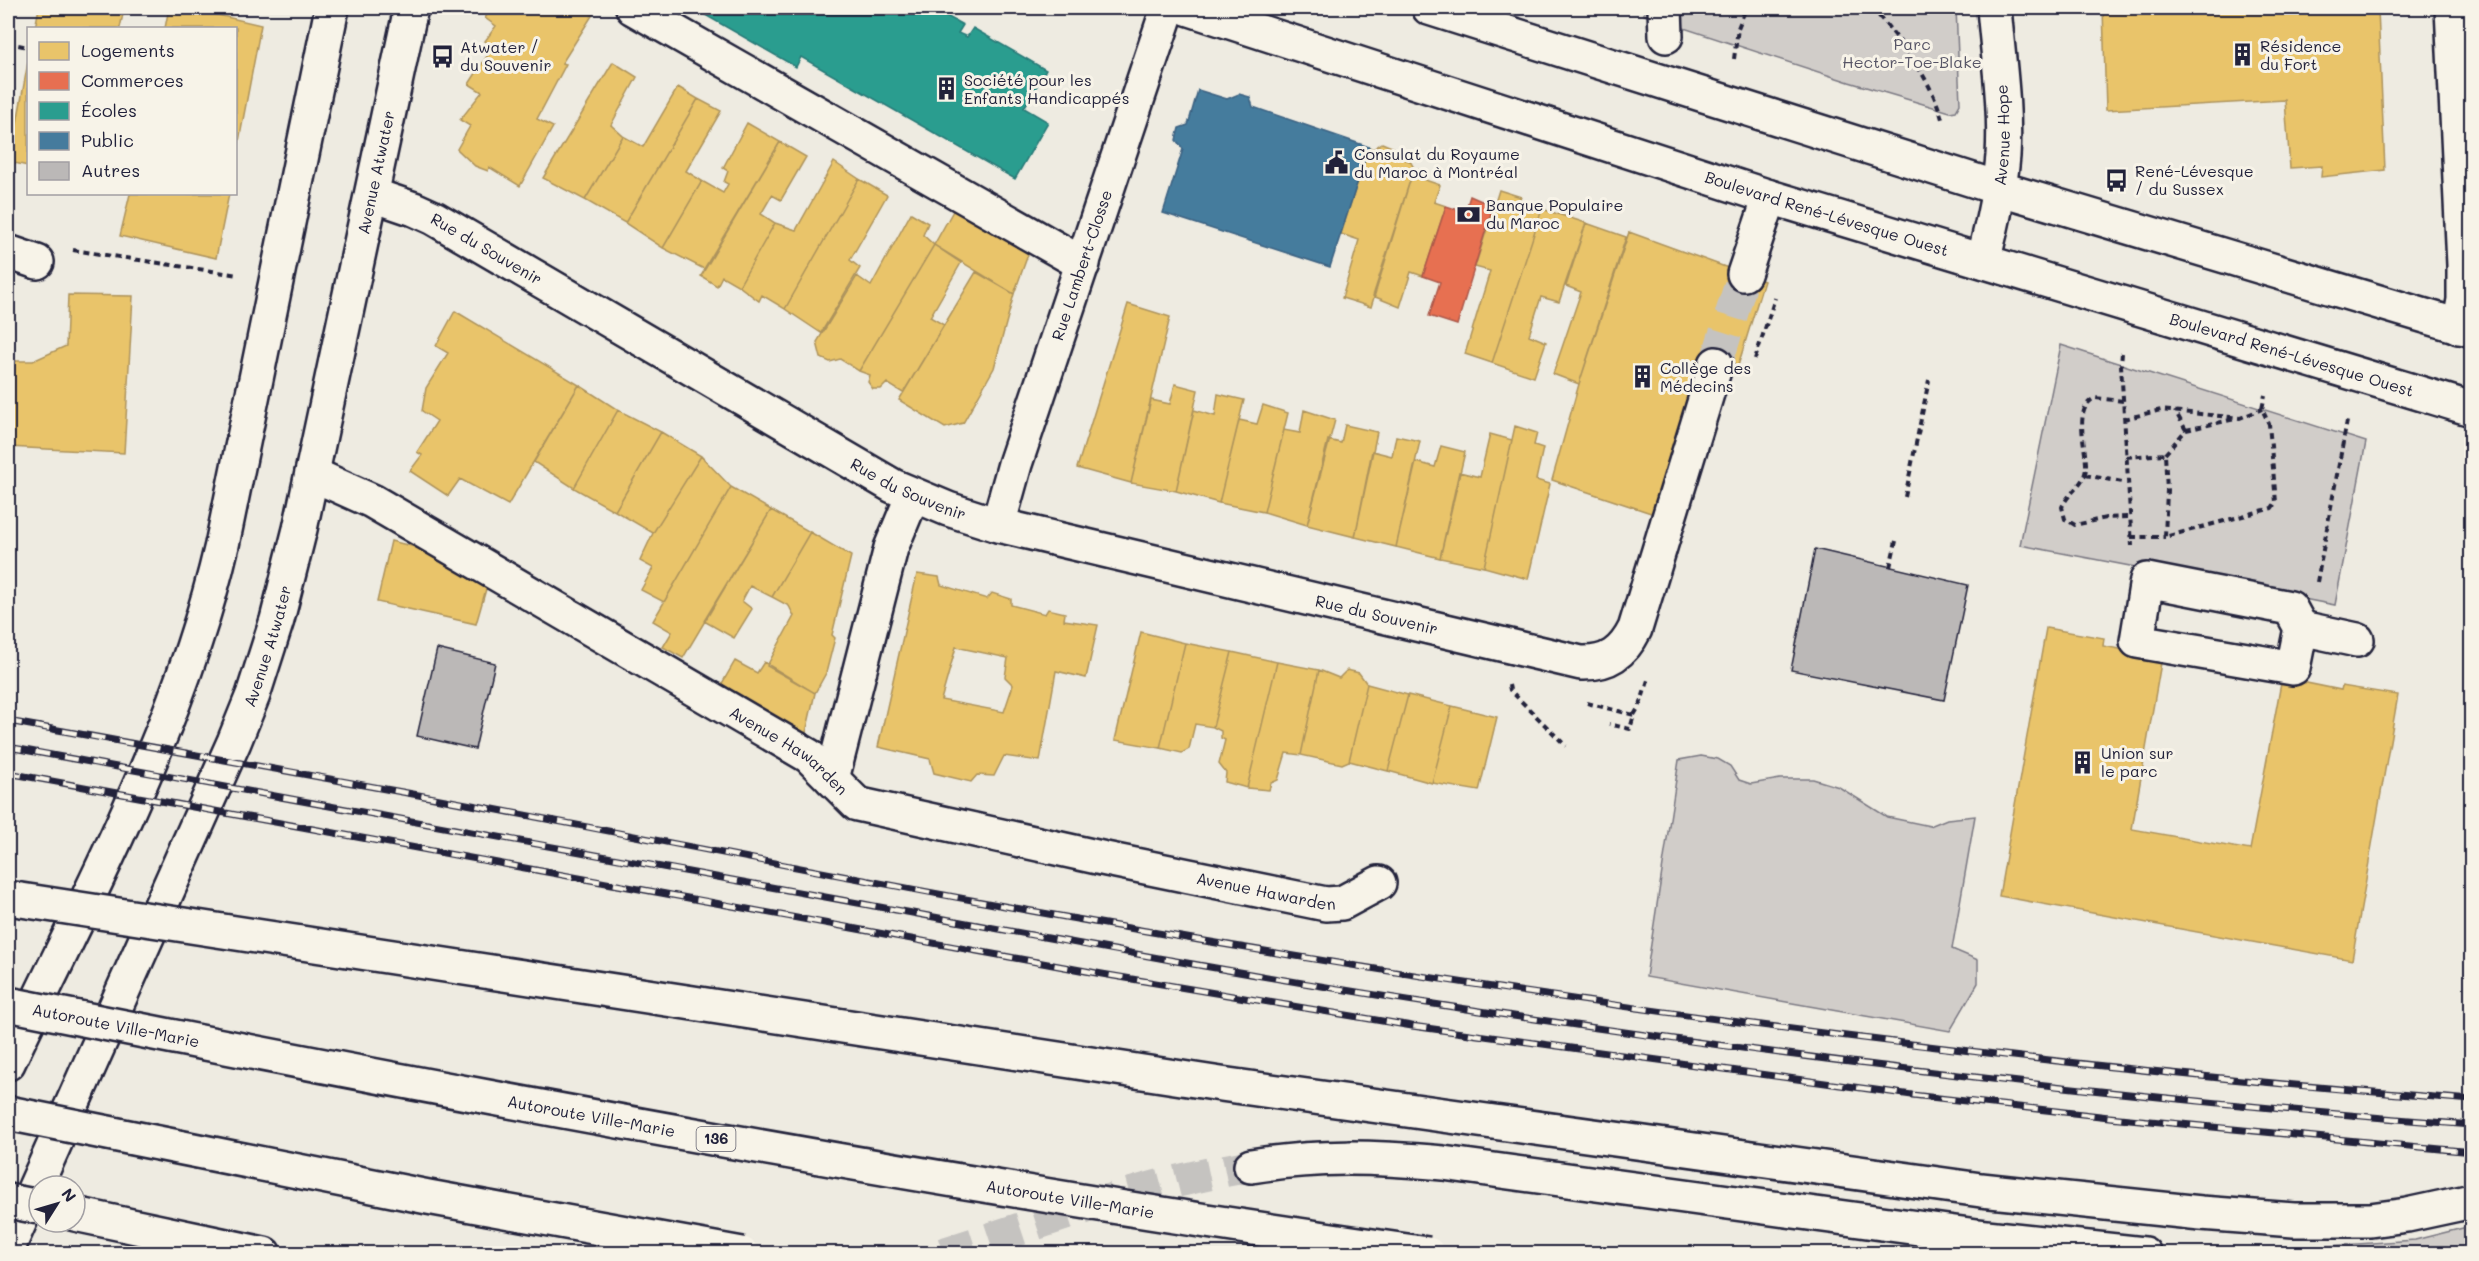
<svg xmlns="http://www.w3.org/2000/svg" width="2479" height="1261" font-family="Mali,sans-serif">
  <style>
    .green { fill: #d1cdc9; stroke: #7a7882; stroke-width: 1.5 }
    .homes { fill: #e9c46a; stroke: #ad935c; stroke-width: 1.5; fill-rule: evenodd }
    .shops { fill: #e76f51; stroke: #ac584a; stroke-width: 1.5 }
    .schools { fill: #2a9d8f; stroke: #287876; stroke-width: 1.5 }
    .public { fill: #457b9d; stroke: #3a6080; stroke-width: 1.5 }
    .building { fill: #bbb8b7; stroke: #22223b; stroke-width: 1.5 }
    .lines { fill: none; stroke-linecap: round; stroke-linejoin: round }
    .minor-tunnel { stroke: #c5c3c0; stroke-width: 33; stroke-dasharray: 33 16; stroke-linecap: butt }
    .highway-tunnel { stroke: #c5c3c0; stroke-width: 33; stroke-dasharray: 33 16; stroke-linecap: butt }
    .minor-casing { stroke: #22223b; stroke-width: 38 }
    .major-casing { stroke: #22223b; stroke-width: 38 }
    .highway-casing { stroke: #22223b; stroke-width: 38 }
    .path { stroke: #22223b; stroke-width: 4; stroke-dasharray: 6 4.5; stroke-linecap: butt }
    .minor { stroke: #f7f3e8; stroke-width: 33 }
    .major { stroke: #f7f3e8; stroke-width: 33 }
    .highway { stroke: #f7f3e8; stroke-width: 33 }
    .rail-casing { stroke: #22223b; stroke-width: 7 }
    .rail { stroke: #f7f3e8; stroke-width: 4.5; stroke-dasharray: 14; stroke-linecap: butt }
    .highway-bridge-casing { stroke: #22223b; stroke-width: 38; stroke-linecap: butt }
    .highway-bridge { stroke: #f7f3e8; stroke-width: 33 }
    .labels { text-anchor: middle; stroke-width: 6; stroke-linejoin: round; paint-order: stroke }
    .shield { fill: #f7f3e8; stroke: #62616f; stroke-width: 1.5 }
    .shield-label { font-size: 15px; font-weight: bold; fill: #22223b }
    .park-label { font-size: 16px; fill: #575566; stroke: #f7f3e8 }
    .poi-label { font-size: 16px; fill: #22223b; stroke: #f7f3e8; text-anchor: start }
    .street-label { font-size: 16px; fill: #22223b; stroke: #f7f3e8 }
  </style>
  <rect width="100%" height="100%" fill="#eeebe1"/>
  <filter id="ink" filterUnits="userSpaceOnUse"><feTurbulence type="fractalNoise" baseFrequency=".0167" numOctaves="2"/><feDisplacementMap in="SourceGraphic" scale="12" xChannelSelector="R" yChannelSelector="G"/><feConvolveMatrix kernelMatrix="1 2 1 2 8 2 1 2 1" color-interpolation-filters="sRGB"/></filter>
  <g filter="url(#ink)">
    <path class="green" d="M1644,8H1956L1960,104L1956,111L1950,112L1849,82L1644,15Z
      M2061,345L2366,442L2335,605L2020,545Z
      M1701,756L1718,759L1730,766L1739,780L1751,784L1780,779H1813L1839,787L1887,817L1930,826L1947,819L1975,816L1952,949L1978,960V983L1950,1031L1646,977L1679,760Z
      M2471,1226V1253L2361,1254L2300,1248L2415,1240Z"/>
    <path class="homes" d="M39,8H92L123,14L120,28H35Z
      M169,8H188L261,25L236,157V28H165Z
      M491,8H589L595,11L562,63L566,64L537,119L553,127L520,186L489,167L488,171L475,166L457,149L470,126L460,120L482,92L469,84L493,47L485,41L496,26L485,18Z
      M2103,8H2370L2378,10L2385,170L2321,177L2322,166L2290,168L2285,100L2106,110Z
      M28,62V166L10,162Z
      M613,62L637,77L611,125L623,136L585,200L543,178Z
      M678,87L698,99L625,223L585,200L623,136L643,147Z
      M698,99L721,111L686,171L702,181L663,248L625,223Z
      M747,123L780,142L704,269L663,248L702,181L723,193L728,184L724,182L728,171L723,168Z
      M780,142L806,157L781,200L772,195L761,214L775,223L739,286L722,276L717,286L701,276Z
      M1382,143L1394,148V156L1410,161L1414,168L1371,307L1342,298L1359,240L1341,234L1369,147L1373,149Z
      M834,162L859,179L785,309L762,295L759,301L739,286L775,223L796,230Z
      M1414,168L1424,172L1422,179L1440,185L1434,202L1446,206L1423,276L1411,272L1400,307L1373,296Z
      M859,179L887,195L850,260L860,268L821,333L785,309Z
      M1499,190L1521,197L1518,202L1542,209L1492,363L1465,354L1490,271L1475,267Z
      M130,194H229L216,258L120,236Z
      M958,202L1031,246L1014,294L934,245Z
      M1542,209L1586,223L1559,302L1541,297L1529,335L1546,342L1534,377L1492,363Z
      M911,213L928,223L923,235L934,245L859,371L840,359L830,362L821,358L817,342L857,276L871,286Z
      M1586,223L1626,237L1579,384L1553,374L1581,292L1566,286Z
      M1629,232L1764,281L1737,369L1716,364L1654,514L1552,480L1579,384Z
      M934,245L961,263L930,317L944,325L903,393L887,383L881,389H873L868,382L870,375L859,371Z
      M976,272L1014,294L994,368L963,423L945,428L899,400Z
      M68,295L133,296L124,453L8,447V361H33L66,346Z
      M1128,304L1170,317L1131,483L1077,468Z
      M455,311L579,385L508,505L460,479L448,496L410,471L422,455L417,452L437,421L422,411L426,388L448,353L436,346Z
      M1175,384L1198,390L1176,491L1131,483L1151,400L1170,404Z
      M579,385L618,410L574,488L534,462Z
      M1218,394L1244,400L1219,503L1176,491L1194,410L1215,416Z
      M1263,405L1288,413L1264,512L1219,503L1239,420L1257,424Z
      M618,410L661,432L615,511L574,488Z
      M1304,410L1335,420L1307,525L1264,512L1284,430L1300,433Z
      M1345,425L1377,432L1355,537L1307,525L1328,440L1341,443Z
      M1515,426L1537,433L1534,445L1543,448L1536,480L1550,484L1528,579L1484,567Z
      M661,432L701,456L653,533L615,511Z
      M1490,434L1512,440L1484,567L1440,558L1459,472L1480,477Z
      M1396,436L1420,441L1396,547L1355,537L1372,451L1392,456Z
      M1441,446L1465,452L1440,558L1396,547L1416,462L1435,467Z
      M701,456L731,487L664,602L641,590L653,568L640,561L653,533Z
      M731,487L771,510L683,658L663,647L672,632L653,621Z
      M771,510L810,532L772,597L750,586L742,601L752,609L734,638L704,621Z
      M810,532L851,556L832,635L835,638L826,673L815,693L767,666L794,616L789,606L772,597Z
      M391,541L436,552L488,582L476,624L377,602Z
      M917,574L939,577L941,585L987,599L992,593L1011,599V605L1045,614L1048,609L1065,613L1064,620L1098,625L1086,678L1056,671L1040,761L1004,756L994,776L977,775L971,782L934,773L930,759L878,747ZM956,647L1008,658L1005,677L1013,685L1004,712L941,700Z
      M2046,628L2104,638L2103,646L2162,657L2132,829L2250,850L2282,678L2341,690L2342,686L2398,695L2352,960L1999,896Z
      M1141,632L1185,643L1160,748L1115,740Z
      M1185,643L1232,652L1213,727L1195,724L1189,749L1182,753L1160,748Z
      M1232,652L1277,662L1247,788L1225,782L1226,773L1219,764L1225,740L1221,738V731L1213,727Z
      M735,661L757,673L764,662L815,693L805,737L720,687Z
      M1277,662L1319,670L1301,755L1286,753L1278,780L1271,783L1269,790L1247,788Z
      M1319,670L1339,678L1347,670L1359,673L1367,684L1349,761L1342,764L1301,755Z
      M1367,684L1408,695L1388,771L1349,761Z
      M1408,695L1452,706L1432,783L1388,771Z
      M1452,706L1497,717L1479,791L1432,783Z"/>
    <path class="shops" d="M1470,196L1493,206L1457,325L1429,316L1440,282L1423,276L1446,206L1465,212Z"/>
    <path class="schools" d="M693,8H932L963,25L958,33L967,37L973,28L1046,70L1024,108L1048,122L1015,179L801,57L796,67Z"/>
    <path class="public" d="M1198,90L1227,99L1239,94L1250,97L1253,107L1369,147L1330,267L1163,213L1183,149L1176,140L1179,128L1188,125Z"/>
    <path class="building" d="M1815,549L1968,585L1944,700L1791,670Z
      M437,649L495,663L475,749L417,736Z"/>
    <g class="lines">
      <path class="minor-tunnel" d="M1716,364L1744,274"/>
      <path class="highway-tunnel" d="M943,1254C1042,1223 1148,1182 1251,1166"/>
      <defs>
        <g id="minor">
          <path d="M633,8L1083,264"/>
          <path d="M1665,8L1666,36"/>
          <path d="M2452,8L2464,265V300L2459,327"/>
          <path id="s1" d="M373,195L414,209L434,218L893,486L948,509L998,525L1581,663C1608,664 1623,653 1635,629L1716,364"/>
          <path d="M8,252L37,262"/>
          <path id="s2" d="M1983,261C1992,227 2000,191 2003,156C2006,107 1998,56 1994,8"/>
          <path d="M1744,274L1770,197"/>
          <path id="s3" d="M312,474L372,501L809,756L857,804L1106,859L1326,904L1342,903L1379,883"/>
          <path id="s4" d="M998,525L1015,464L1168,8"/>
          <path d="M2147,580L2290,608L2301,628L2293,668L2137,641Z"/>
          <path d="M2301,628L2357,640"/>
          <path d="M832,779L891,548L913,495"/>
        </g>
        <g id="major">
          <path id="s5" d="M1187,8L1770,197L2472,409"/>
          <path d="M1429,8L1998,188L2472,330"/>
          <path d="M8,1063C88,894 180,728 222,545L332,8"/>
          <path id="s6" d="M8,1248L234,742L253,695L277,620L300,529L411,8"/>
        </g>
        <path id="highway" d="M1251,1166C1320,1155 1373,1157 1443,1163L1977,1236L2144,1254
          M75,1214L264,1254"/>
      </defs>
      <use href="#minor" class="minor-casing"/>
      <use href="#major" class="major-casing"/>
      <use href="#highway" class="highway-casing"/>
      <path class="path" d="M1872,8C1900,40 1933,80 1943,123
        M8,43L28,47
        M1734,59L1738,28L1746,8
        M73,250L238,275
        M2122,353L2121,365L2132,546
        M1755,359L1775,298
        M2123,401L2095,398C2072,408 2087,449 2086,468C2085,484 2068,493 2062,507L2065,519L2075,525L2106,518L2130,517
        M2124,419L2161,410L2240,418L2262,409
        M2186,430L2235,419
        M2165,454L2186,430L2175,411
        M2126,457L2165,454L2167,490L2165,537L2272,508L2276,502L2269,424L2262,409L2265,395
        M2085,475L2128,483
        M1905,497L1929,380
        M2131,537H2165
        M1890,567L1896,541
        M2317,582L2347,421
        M1509,685L1510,690L1566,746
        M1587,703L1634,715L1630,729L1609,724
        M1634,715L1640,705L1649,677"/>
      <use href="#minor" class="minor"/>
      <use href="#major" class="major"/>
      <use href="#highway" class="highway"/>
      <defs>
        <path id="rail" d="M8,721C139,745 271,768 402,792C641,836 878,885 1117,926C1565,1004 2018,1065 2472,1100
          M8,747C291,799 575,851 858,903C1043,937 1228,972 1414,1001C1764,1055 2118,1098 2472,1125
          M8,773L1102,974L1412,1026L1912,1095L2109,1117L2472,1152"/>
      </defs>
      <use href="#rail" class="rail-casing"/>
      <use href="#rail" class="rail"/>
      <defs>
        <g id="highway-bridge">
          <path d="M8,898L1221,1084L1981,1190L2201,1213L2294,1220H2370L2407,1215L2472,1201"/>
          <path id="s7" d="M8,1004C479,1098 952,1186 1428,1254"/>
          <path d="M8,1113L428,1197L742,1254"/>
          <path d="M8,1201L39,1207"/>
        </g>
      </defs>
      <use href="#highway-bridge" class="highway-bridge-casing"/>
      <use href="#highway-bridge" class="highway-bridge"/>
    </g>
  </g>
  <defs>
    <symbol id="building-bare" viewBox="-9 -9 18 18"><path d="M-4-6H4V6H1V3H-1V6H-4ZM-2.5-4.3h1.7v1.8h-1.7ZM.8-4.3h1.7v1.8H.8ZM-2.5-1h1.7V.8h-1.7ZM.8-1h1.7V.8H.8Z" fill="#22223b" stroke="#f7f3e8" stroke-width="2.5" paint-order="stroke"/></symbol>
    <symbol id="bus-bare" viewBox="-9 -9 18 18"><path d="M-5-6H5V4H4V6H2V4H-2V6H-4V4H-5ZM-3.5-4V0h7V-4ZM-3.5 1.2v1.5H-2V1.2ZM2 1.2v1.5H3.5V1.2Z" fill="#22223b" stroke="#f7f3e8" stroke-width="2.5" paint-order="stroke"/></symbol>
    <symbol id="civic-bare" viewBox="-9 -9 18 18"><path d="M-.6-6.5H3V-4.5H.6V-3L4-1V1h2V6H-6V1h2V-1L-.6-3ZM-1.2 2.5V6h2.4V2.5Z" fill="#22223b" stroke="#f7f3e8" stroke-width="2.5" paint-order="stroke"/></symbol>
    <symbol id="bank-bare" viewBox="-9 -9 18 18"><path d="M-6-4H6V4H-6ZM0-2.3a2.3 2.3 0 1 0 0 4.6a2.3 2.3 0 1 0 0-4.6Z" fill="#22223b" stroke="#f7f3e8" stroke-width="2.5" paint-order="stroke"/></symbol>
  </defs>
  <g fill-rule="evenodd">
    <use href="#building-bare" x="2226" y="38" width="33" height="33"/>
    <use href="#bus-bare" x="426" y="40" width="33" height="33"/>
    <use href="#building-bare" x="930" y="72" width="33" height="33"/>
    <use href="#civic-bare" x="1320" y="146" width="33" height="33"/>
    <use href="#bus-bare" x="2100" y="164" width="33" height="33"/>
    <use href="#bank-bare" x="1452" y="198" width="33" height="33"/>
    <use href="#building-bare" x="1626" y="360" width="33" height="33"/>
    <use href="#building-bare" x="2066" y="746" width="33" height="33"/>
  </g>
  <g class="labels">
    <rect class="shield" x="696.5" y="1127" width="39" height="24" rx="4.5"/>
    <g class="shield-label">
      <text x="716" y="1144">136</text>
    </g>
    <g class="park-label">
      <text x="1912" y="50">Parc<tspan x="1912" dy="18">Hector-Toe-Blake</tspan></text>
    </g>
    <g class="poi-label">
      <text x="2260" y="52">Résidence<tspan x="2260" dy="18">du Fort</tspan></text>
      <text x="460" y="53">Atwater /<tspan x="460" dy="18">du Souvenir</tspan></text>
      <text x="964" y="86">Société pour les<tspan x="964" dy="18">Enfants Handicappés</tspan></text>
      <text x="1354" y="160">Consulat du Royaume<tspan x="1354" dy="18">du Maroc à Montréal</tspan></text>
      <text x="2135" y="177">René-Lévesque<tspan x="2135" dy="18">/ du Sussex</tspan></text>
      <text x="1486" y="211">Banque Populaire<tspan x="1486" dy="18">du Maroc</tspan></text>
      <text x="1660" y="374">Collège des<tspan x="1660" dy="18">Médecins</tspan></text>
      <text x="2101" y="759">Union sur<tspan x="2101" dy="18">le parc</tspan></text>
    </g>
    <g class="street-label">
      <text dy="6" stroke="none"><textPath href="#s2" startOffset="128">Avenue Hope</textPath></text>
      <text dy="6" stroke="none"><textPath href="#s6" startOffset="1142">Avenue Atwater</textPath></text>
      <text dy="6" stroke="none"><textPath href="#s5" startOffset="672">Boulevard René-Lévesque Ouest</textPath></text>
      <text dy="6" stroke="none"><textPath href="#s1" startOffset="126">Rue du Souvenir</textPath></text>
      <text dy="6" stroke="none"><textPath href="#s4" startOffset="273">Rue Lambert-Closse</textPath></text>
      <text dy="6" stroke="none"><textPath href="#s5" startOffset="1158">Boulevard René-Lévesque Ouest</textPath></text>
      <text dy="6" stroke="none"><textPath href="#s1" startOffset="612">Rue du Souvenir</textPath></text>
      <text dy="6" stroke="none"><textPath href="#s1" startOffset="1098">Rue du Souvenir</textPath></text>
      <text dy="6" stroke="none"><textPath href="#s6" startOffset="656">Avenue Atwater</textPath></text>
      <text dy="6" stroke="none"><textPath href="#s3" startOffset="552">Avenue Hawarden</textPath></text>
      <text dy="6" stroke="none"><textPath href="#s3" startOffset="1058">Avenue Hawarden</textPath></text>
      <text dy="6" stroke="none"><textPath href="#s7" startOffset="110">Autoroute Ville-Marie</textPath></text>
      <text dy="6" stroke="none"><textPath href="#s7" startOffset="594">Autoroute Ville-Marie</textPath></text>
      <text dy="6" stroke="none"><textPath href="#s7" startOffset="1080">Autoroute Ville-Marie</textPath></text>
    </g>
  </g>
  <rect width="2479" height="1261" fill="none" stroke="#f7f3e8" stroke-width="30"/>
  <rect x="15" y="15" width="2449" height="1231" fill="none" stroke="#22223b" stroke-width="2" filter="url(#ink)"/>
  <rect x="27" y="27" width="210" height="168" fill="#f7f3e8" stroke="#a29fa3" stroke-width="1.5"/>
  <rect x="39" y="42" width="30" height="18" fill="#e9c46a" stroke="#a29fa3" stroke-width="1.5"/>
  <text x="81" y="57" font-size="18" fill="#22223b">Logements</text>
  <rect x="39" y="72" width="30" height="18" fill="#e76f51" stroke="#a29fa3" stroke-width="1.5"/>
  <text x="81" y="87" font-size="18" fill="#22223b">Commerces</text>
  <rect x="39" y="102" width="30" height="18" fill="#2a9d8f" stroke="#a29fa3" stroke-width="1.5"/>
  <text x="81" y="117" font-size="18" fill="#22223b">Écoles</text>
  <rect x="39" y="132" width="30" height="18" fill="#457b9d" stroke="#a29fa3" stroke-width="1.5"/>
  <text x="81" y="147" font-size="18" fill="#22223b">Public</text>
  <rect x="39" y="162" width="30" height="18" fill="#bbb8b7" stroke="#a29fa3" stroke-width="1.5"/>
  <text x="81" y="177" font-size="18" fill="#22223b">Autres</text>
  <g transform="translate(57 1204) rotate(53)"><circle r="28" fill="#f7f3e8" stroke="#a29fa3" stroke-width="1.5"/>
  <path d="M0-4.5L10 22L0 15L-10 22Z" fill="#22223b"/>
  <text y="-9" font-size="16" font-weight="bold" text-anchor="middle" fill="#22223b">N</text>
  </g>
</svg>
